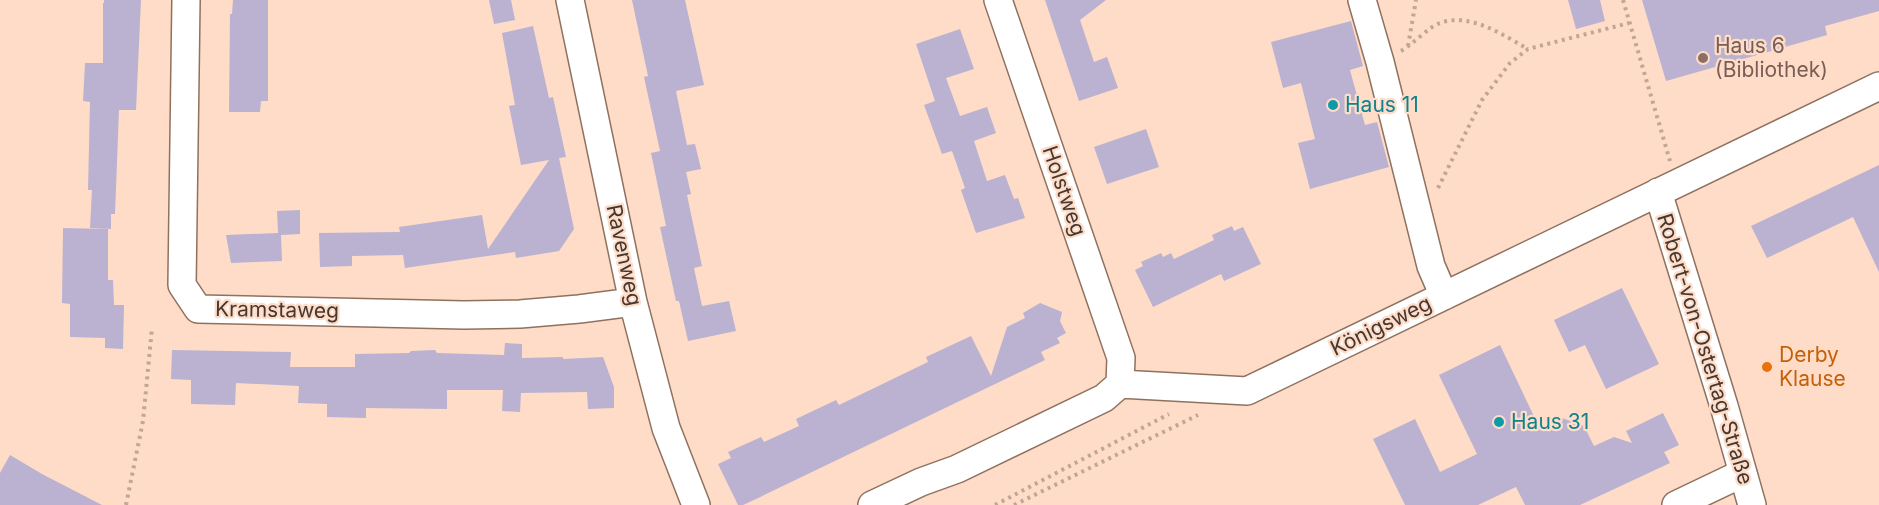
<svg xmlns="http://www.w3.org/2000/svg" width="1879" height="505" font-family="Inter,sans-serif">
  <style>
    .building { fill: #bab2d0 }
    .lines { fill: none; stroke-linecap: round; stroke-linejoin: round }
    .minor-casing { stroke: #8f715f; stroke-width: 30 }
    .path { stroke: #c1a696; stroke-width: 4; stroke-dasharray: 3 4.5; stroke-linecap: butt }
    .minor { stroke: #fff; stroke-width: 27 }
    .education-dot { fill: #8d6e63; stroke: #fedcc8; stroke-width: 2 }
    .culture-dot { fill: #0f9aa8; stroke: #fedcc8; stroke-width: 2 }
    .food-dot { fill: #e8710a; stroke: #fedcc8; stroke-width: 2 }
    .labels { text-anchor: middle; stroke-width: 4.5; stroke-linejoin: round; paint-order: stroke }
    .education-label { font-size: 21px; fill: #785e54; stroke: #fedcc8; text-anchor: start }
    .culture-label { font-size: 21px; fill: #0d838f; stroke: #fedcc8; text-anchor: start }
    .street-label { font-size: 21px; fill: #453830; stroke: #fedcc8 }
    .food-label { font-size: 21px; fill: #c56008; stroke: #fedcc8; text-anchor: start }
  </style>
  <rect width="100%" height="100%" fill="#fedcc8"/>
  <path class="building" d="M104,0H141L136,110H119L115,214H111V229L90,228L92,190H88L90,102L83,101L85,63H103V3H104Z
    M233,0H268V101H261L260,112H229L230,14H232Z
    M489,0H511L515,20L494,24Z
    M632,0H685L704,85L676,91L687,145L695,144L701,169L686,172L691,194L687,195L702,266L694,268L702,306L729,301L736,331L688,341L679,301H676L660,227L666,226L651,153L660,151L644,77L648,76Z
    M1045,0H1106L1080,20L1094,62L1107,57L1118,88L1079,101Z
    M1568,0H1600L1605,21L1576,29Z
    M1642,0H1879V11L1825,26L1827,35L1666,81Z
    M1351,21L1363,66L1350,70L1365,125L1377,122L1389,167L1310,189L1298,143L1315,139L1301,83L1283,88L1271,42Z
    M533,26L549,98L553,97L566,157L559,158L574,229L559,251L516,258L515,252L405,268L403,255L352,256V266L320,267L319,233L400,232L399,227L482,215L488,249L549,160L521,165L509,106L515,105L502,33Z
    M960,29L974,69L946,78L960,116L987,107L996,133L974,141L987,181L1005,175L1014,199L1018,198L1025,218L976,233L961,190L965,188L952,151L942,154L924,105L935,101L916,44Z
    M1146,129L1159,167L1107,184L1094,147Z
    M1879,165V272L1853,217L1767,258L1751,226Z
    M300,210V234L281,235L282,261L231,263L226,235L278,233L277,211Z
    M1232,226L1234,231L1243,227L1261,264L1224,281L1221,274L1153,307L1135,270L1143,266L1141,262L1161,253L1163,257L1171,253L1174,259L1214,240L1212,235Z
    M63,228L108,229V280H113L114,305H124L123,349L105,348V338L70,337V304L62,303Z
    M1622,288L1659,364L1606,389L1585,345L1569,352L1554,320Z
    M1040,303L1062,312L1060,321L1066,333L1057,338L1060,343L1041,352L1045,360L756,499L743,505H738L718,464L731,458L728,452L761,437L764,442L799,426L796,419L836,400L839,405L928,362L926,357L971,336L991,376L1007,327L1025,318L1023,313Z
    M505,343L522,344V358L563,357V359L603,357L614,387V408L588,409L587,392L521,393L520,412L502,411L503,390H447V409L366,408V418L327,417V404L298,403L299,386L236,383L235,405L191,404V380L171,379L172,350L291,352L290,367H355V354L409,353L411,351L435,350L437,353L504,355Z
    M1500,345L1540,429L1562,418L1584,426L1594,446L1614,437L1632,443L1626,431L1663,413L1679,445L1664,452L1670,463L1580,505H1525L1516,487L1478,505H1405L1373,439L1415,419L1440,472L1477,454L1439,375Z
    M10,455L42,474L102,505H0V473Z"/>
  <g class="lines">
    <defs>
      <path id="minor" d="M186,0L182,285L198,309L464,315L520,314L579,309L633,302
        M570,0L633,302L666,428L696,505
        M998,0L1121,358L1120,384
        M1362,0L1380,62L1431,266L1444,296
        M1658,192L1724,406L1752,505
        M872,505L921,482L957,469L1104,398L1120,384L1247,391L1879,86
        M1676,505L1743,473"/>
    </defs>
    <use href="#minor" class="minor-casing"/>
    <path class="path" d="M1623,0L1670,161
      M1408,46L1416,0
      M1401,51C1413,44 1430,26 1440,23C1470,12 1503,35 1528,49
      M1438,188L1482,100L1510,63L1528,49L1629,23
      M126,505L143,421L152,328
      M995,505L1169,414
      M1014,505L1198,415"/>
    <use href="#minor" class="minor"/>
  </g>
  <circle class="education-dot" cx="1703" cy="58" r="6"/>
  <g class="culture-dot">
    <circle cx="1333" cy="105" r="6"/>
    <circle cx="1499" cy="422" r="6"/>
  </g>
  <circle class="food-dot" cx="1767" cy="367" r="6"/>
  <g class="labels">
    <g class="education-label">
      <text x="1715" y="53">Haus 6<tspan x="1715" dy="24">(Bibliothek)</tspan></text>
    </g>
    <g class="culture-label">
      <text x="1345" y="112">Haus 11</text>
      <text x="1511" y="429">Haus 31</text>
    </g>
    <g class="street-label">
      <text transform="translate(1064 191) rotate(71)" y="7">Holstweg</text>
      <text transform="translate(624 255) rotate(78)" y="7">Ravenweg</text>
      <text transform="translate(277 310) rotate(1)" y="7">Kramstaweg</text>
      <text transform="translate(1381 326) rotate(-26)" y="7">Königsweg</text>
      <text transform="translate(1705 349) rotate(73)" y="7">Robert-von-Ostertag-Straße</text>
    </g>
    <g class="food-label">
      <text x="1779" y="362">Derby<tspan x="1779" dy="24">Klause</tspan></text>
    </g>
  </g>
</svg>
